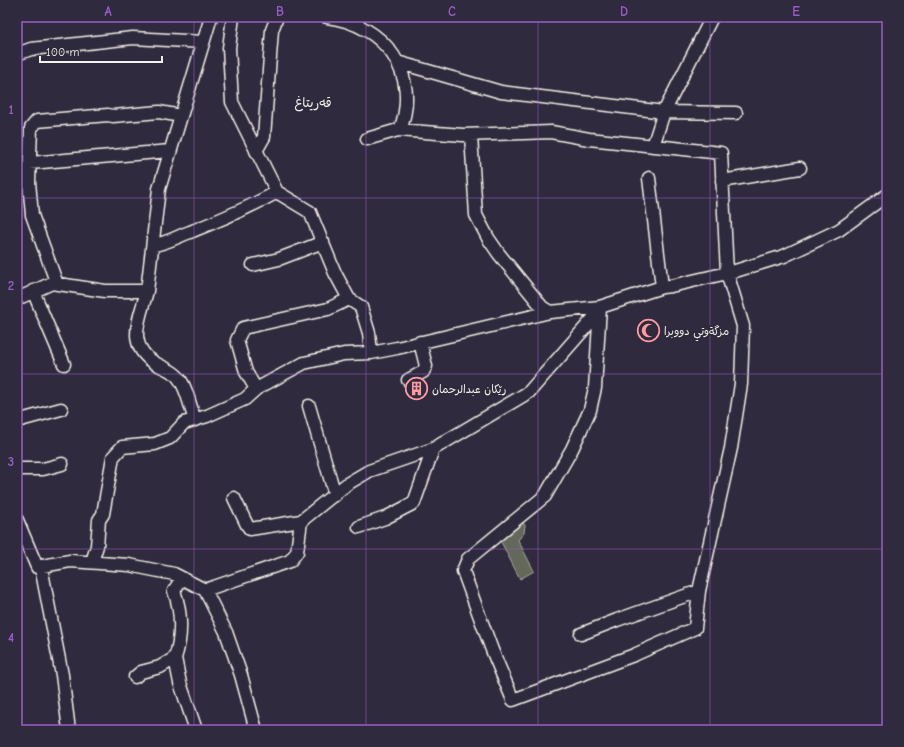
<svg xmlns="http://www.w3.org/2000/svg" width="904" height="747" font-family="'Comic Neue','Playpen Sans Arabic',sans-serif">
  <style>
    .green { fill: #63685a; stroke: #acaca1 }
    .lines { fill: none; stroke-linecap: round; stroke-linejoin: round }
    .minor-casing { stroke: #f4f1e8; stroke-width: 15 }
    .minor { stroke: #2f2a3d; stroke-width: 12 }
    .grid { fill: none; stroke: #995dc9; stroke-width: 1; stroke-opacity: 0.55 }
    .labels { text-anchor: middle; stroke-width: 4; stroke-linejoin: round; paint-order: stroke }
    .poi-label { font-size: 11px; fill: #f4f1e8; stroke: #2f2a3d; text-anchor: start }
    .quarter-label { font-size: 13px; fill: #f4f1e8; stroke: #2f2a3d }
    .neatline { fill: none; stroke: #995dc9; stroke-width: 1.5 }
    .grid-label { font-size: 13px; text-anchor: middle; font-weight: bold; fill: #995dc9 }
  </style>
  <rect width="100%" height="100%" fill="#2f2a3d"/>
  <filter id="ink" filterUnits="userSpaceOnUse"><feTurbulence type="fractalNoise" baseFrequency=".025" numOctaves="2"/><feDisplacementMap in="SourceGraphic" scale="8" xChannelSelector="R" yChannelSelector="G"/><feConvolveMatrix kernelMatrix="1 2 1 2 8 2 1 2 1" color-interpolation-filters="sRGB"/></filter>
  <g filter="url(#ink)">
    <path class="green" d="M520,520L525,525L524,533L518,540L534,571L520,579L499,538Z"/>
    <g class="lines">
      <defs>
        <path id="minor" d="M327,17C385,24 421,74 400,130
          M17,54L31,49L133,38L203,42
          M397,62L501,92L664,112L736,113
          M471,135L476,215L488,238L499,254L542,307L550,312
          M367,139L398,130L463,135L551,132L589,139L721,153L727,273L743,326L741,384L731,448L699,591L695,628L634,655L513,700L492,650L463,571L468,559L545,496L572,449L590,410L595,388L600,307L662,287L671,286L727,273L732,272L784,256L839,230L887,195
          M653,146L664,112L712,17
          M256,151L264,137L272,30L277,17
          M30,163L170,151
          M649,178L662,287
          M722,181L800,168
          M277,192L310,212L335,273L349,299L361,307L369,333L371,353
          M153,245C168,243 176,237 190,232C220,220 249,208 277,192L232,102L229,48L233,17
          M253,265L279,259L323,242
          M57,284L32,215L29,182L31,128L37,121L108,115L113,116L159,112L181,116
          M33,291L64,364
          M147,291C140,318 125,345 155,363C163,368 171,369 178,377C187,387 190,407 195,420
          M17,299L52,283L105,291H147L159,189L211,17
          M408,380L423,372L426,366L420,342
          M256,389L246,372L237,340L243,328L328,309L349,299
          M309,406L335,495
          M17,421L61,409
          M17,469H43L62,464
          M234,498L247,525L250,529L301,521
          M17,520L37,567L70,561L129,565L174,574L205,590L226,632L241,675L256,730
          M359,527L385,518L414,503L433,449
          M92,562L97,546L99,520L103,514L113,457L122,447L155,444L170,438L184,423L207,416L245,399L256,389L304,363L344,354L371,353L397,348L550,312L600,307
          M41,567L62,675L69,730
          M205,590L290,561L297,552L301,521L347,484L369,471L433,449L529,392L599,312
          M581,634L617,620L699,591
          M175,658L180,683L196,730
          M135,677L141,672L160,667L175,658C182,637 182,612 174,591L182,578"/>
      </defs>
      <use href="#minor" class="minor-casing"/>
      <use href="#minor" class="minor"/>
    </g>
  </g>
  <path class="grid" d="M194,17V730M366,17V730M538,17V730M710,17V730M17,198H887M17,374H887M17,549H887"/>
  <defs>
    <symbol id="mosque-ring" viewBox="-11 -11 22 22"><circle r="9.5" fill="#2f2a3d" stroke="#ff9aa2" stroke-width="1.5"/><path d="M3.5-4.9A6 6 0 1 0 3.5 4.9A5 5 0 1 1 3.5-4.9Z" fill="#ff9aa2"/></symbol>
    <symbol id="building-ring" viewBox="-11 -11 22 22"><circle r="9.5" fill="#2f2a3d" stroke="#ff9aa2" stroke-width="1.5"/><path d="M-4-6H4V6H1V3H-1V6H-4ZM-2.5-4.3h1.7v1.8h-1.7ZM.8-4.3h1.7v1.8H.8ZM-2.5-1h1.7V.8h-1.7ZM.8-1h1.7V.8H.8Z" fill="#ff9aa2"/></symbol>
  </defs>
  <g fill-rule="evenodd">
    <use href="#mosque-ring" x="636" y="318" width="25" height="25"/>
    <use href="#building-ring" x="404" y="376" width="25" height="25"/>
  </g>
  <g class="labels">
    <g class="poi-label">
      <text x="664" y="335">مزگةوتي دووبرا</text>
      <text x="432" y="393">رێكان عبدالرحمان</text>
    </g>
    <g class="quarter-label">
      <text x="313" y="107">قەریتاغ</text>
    </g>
  </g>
  <rect width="904" height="747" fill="none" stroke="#2f2a3d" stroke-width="44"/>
  <path d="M40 56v6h122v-6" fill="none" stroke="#f4f1e8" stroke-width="2"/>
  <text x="46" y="56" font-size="12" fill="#f4f1e8" stroke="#2f2a3d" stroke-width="3" paint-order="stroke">100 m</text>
  <rect x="22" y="22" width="860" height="703" class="neatline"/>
  <g class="grid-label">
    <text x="108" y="16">A</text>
    <text x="280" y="16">B</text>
    <text x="452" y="16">C</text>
    <text x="624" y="16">D</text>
    <text x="796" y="16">E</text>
    <text x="11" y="114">1</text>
    <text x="11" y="290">2</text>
    <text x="11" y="466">3</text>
    <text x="11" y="642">4</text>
  </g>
</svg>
